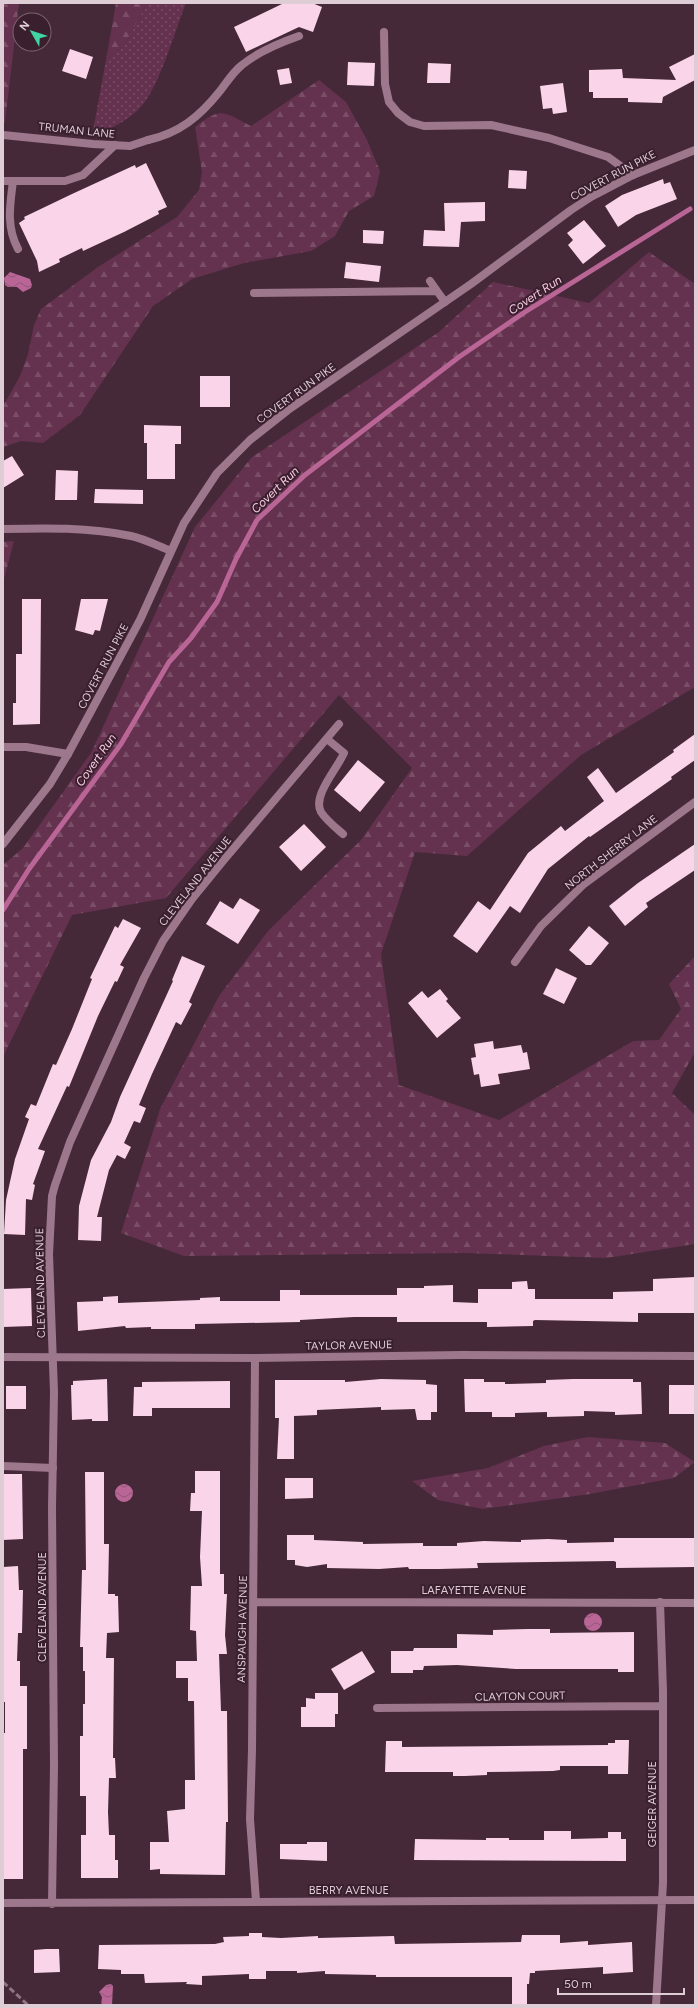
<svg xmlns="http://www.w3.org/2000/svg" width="698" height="2008" font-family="Figtree,sans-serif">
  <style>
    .grass { fill: url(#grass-dots) }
    .forest { fill: url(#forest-firs) }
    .water { fill: url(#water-waves) }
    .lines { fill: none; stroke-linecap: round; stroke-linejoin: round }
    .stream { stroke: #b96696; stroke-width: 5 }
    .building { fill: #fad4e8 }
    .service { stroke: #9d778b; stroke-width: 8 }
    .minor { stroke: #9d778b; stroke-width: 8 }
    .tertiary { stroke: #9d778b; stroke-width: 8 }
    .rail { stroke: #8d7682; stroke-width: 3; stroke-dasharray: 6 3; stroke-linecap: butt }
    .labels { text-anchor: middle; stroke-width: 4; stroke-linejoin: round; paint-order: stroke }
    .street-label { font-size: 11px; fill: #dfcdd6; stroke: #3a1f2e }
    .water-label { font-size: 12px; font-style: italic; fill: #facbe3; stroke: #3a1f2e }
  </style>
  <defs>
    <pattern id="grass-dots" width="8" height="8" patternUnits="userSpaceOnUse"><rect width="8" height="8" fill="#64314e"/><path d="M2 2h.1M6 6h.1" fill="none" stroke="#7a4e67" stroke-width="1.8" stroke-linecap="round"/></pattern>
    <pattern id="forest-firs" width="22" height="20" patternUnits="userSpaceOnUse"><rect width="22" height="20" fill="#64314e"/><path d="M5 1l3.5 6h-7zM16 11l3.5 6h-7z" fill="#7a4e67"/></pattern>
    <pattern id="water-waves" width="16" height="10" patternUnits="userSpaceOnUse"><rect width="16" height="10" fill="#b96696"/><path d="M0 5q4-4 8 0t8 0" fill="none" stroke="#905878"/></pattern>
  </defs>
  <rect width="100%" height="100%" fill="#452939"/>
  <path class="grass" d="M147,3H186C175,30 158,93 137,111C125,122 107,131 92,136L106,60L124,46Z"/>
  <path class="forest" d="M3,3H19L5,122H3Z
    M116,3H147L124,46L106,60Z
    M319,80L346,102L367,140L380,171L374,196L349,211L335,236L311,251L244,263L192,279L153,306L80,415L43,443L21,441L3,447V406L20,376L28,354L34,325L41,309L98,267L177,217L199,190L202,172L195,127C222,106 223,112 251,126Z
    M649,252L695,284V687L581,755L467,856L415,852L381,954L399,1085L499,1120L633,1041L659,1040L681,1009L669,984L695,956V1052L672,1093L695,1115V1244L607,1258L465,1253L184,1256L121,1233L160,1109L219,996L268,931L361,840L412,768L339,695L166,898L72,915L3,1057V865L23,848L91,753L195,527L252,457L439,332L493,282L589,303Z
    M14,541L4,579L3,580V542Z
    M588,1437L665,1443L695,1462L674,1478L590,1494L483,1509L438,1500L412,1481L488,1468L544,1446Z"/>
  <path class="water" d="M10,272L30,279L32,285L31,288L23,292L17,287H8L5,285L4,278Z
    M115 1493a9 9 0 1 1 18 0a9 9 0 1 1-18 0Z
    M584 1622a9 9 0 1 1 18 0a9 9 0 1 1-18 0Z
    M111,1984L113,1986L112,2005H101L102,1997L99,1992L106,1985Z"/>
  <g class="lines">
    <path class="stream" d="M3,910L29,869L121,744L169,662L191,638L217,602L236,559L257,520L305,475L459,357L525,312L690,209"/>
  </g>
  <path class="building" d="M284,3H312L322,7L313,32L299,27L246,52L234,27Z
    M70,49L93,57L86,79L62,71Z
    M695,54V80L663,97L662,103L628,102V98H593V92H589V70L622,69L623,78L676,80L669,67Z
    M348,62L375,63L374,86L347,85Z
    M428,63L451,64L450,83H427Z
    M289,68L292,83L280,85L277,70Z
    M563,83L567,112L553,114L552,108L543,109L540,86Z
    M146,163L167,207L158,211L159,214L124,232L83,251L82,248L59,259L60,262L39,272L37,261L19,223L25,219L24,217L72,194L135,165L136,168Z
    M509,170L527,171L526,189L508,188Z
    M663,179L664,184L670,182L677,199L636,215L618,227L605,206L622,195Z
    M485,202V221L461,222L459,247L423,246L424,230L445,231L444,203Z
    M584,220L606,246L583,264L568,245L573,240L567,233Z
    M363,230L384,231L383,244L363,243Z
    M346,262L381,266L379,282L344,278Z
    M200,376H230V407H200Z
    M144,425L181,426V444H175V479H147V443H144Z
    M12,456L24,475L3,488V461Z
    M56,470L78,471L77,500H55Z
    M95,489L143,490V504L94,503Z
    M22,599H41L40,724L13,725V703H16V654H22Z
    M81,599H108L100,631L95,630L93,635L75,630Z
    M695,734V760L671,777L672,779L590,837L589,836L548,869L520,913L510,906L477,953L453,936L478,901L490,910L528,853L561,826L565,831L604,801L587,777L598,768L616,793L674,752L673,750Z
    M358,760L385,782L360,812L334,790Z
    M304,824L326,847L301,871L279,847Z
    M695,844V870L646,903L648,907L625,926L609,906L638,883Z
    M240,898L260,910L238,944L206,924L220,901L233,909Z
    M123,919L141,928L120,965L124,967L117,982L115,981L98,1016L69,1087L67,1086L38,1149L45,1151L33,1184L35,1185L32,1200L26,1199L25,1235L4,1234L6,1200L15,1159L29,1119L25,1117L31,1104L36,1106L53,1064L56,1065L72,1029L92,979L90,978L115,926L118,928Z
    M589,926L609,943L591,965H586L569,950Z
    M182,956L205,966L189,1002L192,1004L181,1025L176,1022L152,1074L139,1105L146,1108L140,1123L134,1121L124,1143L131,1147L125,1159L117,1155L109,1170L97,1217H102L101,1241L78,1240L79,1206L91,1160L111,1122L120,1097L173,981L172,980Z
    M556,968L577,978L564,1004L543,994Z
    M440,989L448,999L446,1001L461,1018L437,1038L408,1003L422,991L428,998Z
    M493,1041L494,1049L521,1045L523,1053L527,1052L530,1069L498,1074L500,1084L481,1087L479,1074L474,1075L471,1058L476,1057L474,1044Z
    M695,1277V1313H638V1322L535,1320L533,1321V1326L487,1327V1322H397V1317H354L300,1320V1322L195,1324V1329H151V1327L126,1328L125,1326L78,1331L77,1302L103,1301V1297L118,1296V1303L200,1300V1298L220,1297V1301H280V1290H300V1295H397V1288H424V1286L453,1285V1302L478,1303V1289H512V1282L527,1281L528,1289H535V1299H613V1292L653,1291V1279Z
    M31,1288L32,1326L3,1327V1289Z
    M107,1379L108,1421H92V1419L72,1420L71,1385H73V1381Z
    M381,1379L426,1380V1384L437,1385V1412H431V1420H417L415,1409L381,1410V1407L317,1410V1415L294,1416V1459H277L279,1418H275V1380H345V1382Z
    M464,1379H484V1382H505V1384L546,1383V1380L573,1379H633V1382H641L642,1414L615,1415V1412L584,1411V1416L547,1417V1412L515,1413V1417H492V1412H465Z
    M230,1381V1408H152V1416H133L134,1387H142V1382Z
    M669,1385H694V1414H669Z
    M6,1386H26V1409H6Z
    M195,1471H220V1574H224V1594H227L225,1635L227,1654H219L221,1711H227L228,1822H226L225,1875L160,1874V1869L150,1870V1842H169L167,1811L185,1809V1780H195L194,1701H188V1678H176V1661H197L196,1631L190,1630L191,1586H202L200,1557L202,1511H190L191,1493H195Z
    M85,1472H104V1544H109L108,1594H115V1596H118L119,1632L107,1633L106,1658H114L113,1758H115L116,1778H109L108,1812L109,1835H115V1860H118V1878H81V1835H86V1796H80V1736H83V1704H85V1671H83V1647H80L82,1570H86Z
    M3,1474H22L23,1539L3,1540Z
    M285,1478H313V1498L285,1499Z
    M287,1535H314V1540L363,1542V1544L423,1543V1546H457V1543L484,1541L521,1542V1540L548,1539L567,1540V1543L614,1542V1538H695V1567L616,1568V1562L614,1561L477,1563L478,1568L439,1569H409L408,1567L379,1569L327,1568V1564L307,1567L295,1565V1560H287Z
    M18,1566L19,1590H23L22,1633H18L17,1661H20V1686H27V1749H23V1879H3V1733H5V1702H3V1567Z
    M528,1629H550V1633L634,1632V1672H618V1669H516L457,1665L424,1666L423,1670H413V1673H391V1651H413L414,1648H457V1634L493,1635V1630Z
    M362,1651L375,1672L344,1690L331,1669Z
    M315,1693H338V1714H335V1727H301V1707H306V1698L315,1699Z
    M615,1740H629L628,1774H608V1766H560V1770L553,1771L487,1772V1775L465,1776H453V1772H385L386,1741H402V1747L608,1745V1743H615Z
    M544,1831H571V1839L608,1838V1832H621V1839H626V1861L414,1860L415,1839L486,1840V1838H509V1840H544Z
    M307,1842H327V1861L280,1859V1844H307Z
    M249,1933H262V1937L281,1938L318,1936V1938L394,1936L395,1944L521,1942L522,1935H560V1943L588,1941V1945L632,1942L633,1972L603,1974V1967L535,1971V1973H530L529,1984H527V2005H512V1977H376V1975L325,1974V1971L297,1973V1971H266V1979H249V1974L202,1976V1985L186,1984L187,1982L145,1983L144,1974H121V1970L98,1969L99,1945L215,1944L224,1942L223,1937L249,1936Z
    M46,1949H59L60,1972L34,1973V1950Z"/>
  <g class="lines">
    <path class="service" d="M384,32L385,84L389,102L398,113L410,122L424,126L491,125L549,138L608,157L633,175
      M148,140C180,133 200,116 220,91C227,82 233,72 242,65C259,51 279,43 299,36
      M3,181H65L83,175L115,145
      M13,181C10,205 6,227 18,249
      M430,281L437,291
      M254,293L437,291L445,302
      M327,739L344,753C337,769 312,796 321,812C326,820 336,828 343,834
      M3,1466L53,1468"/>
    <path class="minor" d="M3,135L93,144L130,146L148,140
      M3,529C45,528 89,527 131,536C145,539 158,546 171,551
      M3,747H26L68,754
      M515,962L541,926L584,884L695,802
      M255,1358L252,1750L250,1819L256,1901
      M254,1602L695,1603
      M377,1708L662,1706
      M3,1903L695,1900
      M52,1904L54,1765L52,1508L54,1392L49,1254L52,1196L55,1185L70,1142L144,978L163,941L192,899L223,861L339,724
      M656,2005L663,1883V1691L660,1602"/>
    <path class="tertiary" d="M3,844L50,784L68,754L140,620L184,523L217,473L250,440L288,410L471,284L571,210L591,197L633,175L695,150
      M3,1357L255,1358L461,1355L695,1356"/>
    <path class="rail" d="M3,1982L28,2005"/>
  </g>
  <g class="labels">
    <g class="street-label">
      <text transform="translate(77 130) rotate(6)" y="4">TRUMAN LANE</text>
      <text transform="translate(613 175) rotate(-28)" y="4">COVERT RUN PIKE</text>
      <text transform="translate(296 393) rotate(-36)" y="4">COVERT RUN PIKE</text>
      <text transform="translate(103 666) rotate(-62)" y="4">COVERT RUN PIKE</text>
      <text transform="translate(611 852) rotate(-38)" y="4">NORTH SHERRY LANE</text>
      <text transform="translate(195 881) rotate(-52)" y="4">CLEVELAND AVENUE</text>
      <text transform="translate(40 1283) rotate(-91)" y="4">CLEVELAND AVENUE</text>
      <text transform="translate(349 1345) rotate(-1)" y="4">TAYLOR AVENUE</text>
      <text x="474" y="1594">LAFAYETTE AVENUE</text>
      <text transform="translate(42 1607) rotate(-90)" y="4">CLEVELAND AVENUE</text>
      <text transform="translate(242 1629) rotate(-89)" y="4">ANSPAUGH AVENUE</text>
      <text transform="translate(520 1696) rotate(-1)" y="4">CLAYTON COURT</text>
      <text transform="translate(652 1804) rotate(-90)" y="4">GEIGER AVENUE</text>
      <text x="349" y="1894">BERRY AVENUE</text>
    </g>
    <g class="water-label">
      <text transform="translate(535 295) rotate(-33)" y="4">Covert Run</text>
      <text transform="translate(275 490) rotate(-44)" y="4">Covert Run</text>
      <text transform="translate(96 760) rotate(-55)" y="4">Covert Run</text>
    </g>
  </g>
  <rect width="698" height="2008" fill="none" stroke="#dfcdd6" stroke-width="8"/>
  <g transform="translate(32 32) rotate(309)"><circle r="19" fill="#3a1f2e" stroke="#7c6571"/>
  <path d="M0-3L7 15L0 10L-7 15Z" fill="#40d4a2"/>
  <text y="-6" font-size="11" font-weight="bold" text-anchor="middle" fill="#dfcdd6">N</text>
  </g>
  <path d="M558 1988v6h126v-6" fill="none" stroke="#dfcdd6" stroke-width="2"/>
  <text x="564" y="1988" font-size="12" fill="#dfcdd6" stroke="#3a1f2e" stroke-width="3" paint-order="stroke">50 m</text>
</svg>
